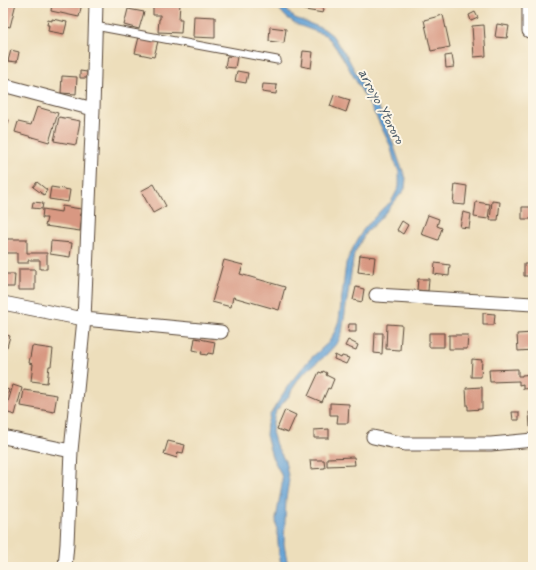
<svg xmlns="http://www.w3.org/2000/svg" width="536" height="570" font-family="Mynerve,sans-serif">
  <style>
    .water { fill: #63a1d5; stroke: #4f667a }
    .building { fill: #d89882 }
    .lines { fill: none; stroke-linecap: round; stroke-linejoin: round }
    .lane-casing { stroke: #564536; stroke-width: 9 }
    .street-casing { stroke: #564536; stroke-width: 15 }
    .lane { stroke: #fff; stroke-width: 7 }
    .street { stroke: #fff; stroke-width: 13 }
    .labels { text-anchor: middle; stroke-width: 4; stroke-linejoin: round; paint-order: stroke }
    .water-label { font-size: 14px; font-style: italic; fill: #4b5a67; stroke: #fcf5e5 }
  </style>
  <rect width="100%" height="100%" fill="#fcf5e5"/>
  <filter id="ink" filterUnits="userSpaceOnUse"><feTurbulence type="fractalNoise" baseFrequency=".025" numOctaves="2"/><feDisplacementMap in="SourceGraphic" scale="8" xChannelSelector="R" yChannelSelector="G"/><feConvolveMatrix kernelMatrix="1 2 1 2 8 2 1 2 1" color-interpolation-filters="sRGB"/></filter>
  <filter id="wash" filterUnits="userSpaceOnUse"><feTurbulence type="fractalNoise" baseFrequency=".012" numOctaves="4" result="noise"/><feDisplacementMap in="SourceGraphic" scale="16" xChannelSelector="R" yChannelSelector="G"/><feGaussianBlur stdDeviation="0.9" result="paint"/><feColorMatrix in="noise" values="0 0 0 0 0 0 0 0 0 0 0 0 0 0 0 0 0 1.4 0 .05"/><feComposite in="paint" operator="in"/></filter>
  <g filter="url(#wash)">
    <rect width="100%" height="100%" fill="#eddebb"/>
    <path class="water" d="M278,3H283L289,13L295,18L324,29L332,35L348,58L362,84L379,108L391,138L400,164L406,178L405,189L380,219L366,232L354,254L342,333L338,342L324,357L305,372L297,381L289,396L276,411L273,422L272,432L276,445L285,461L289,480L286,499L284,544L288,567H282L279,555L276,519L282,485V478L280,472L272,457L266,435L267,424L270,415L289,384L309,360L329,342L335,331L339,320L346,263L353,248L363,230L383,208L391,202L399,187V172L394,160L390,145L377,118L343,58L331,41L325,35L298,25L286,17L280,10Z"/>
    <g id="blocks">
      <path class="building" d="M3,3H16L10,27L3,25Z
        M52,3H82L79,17L51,11Z
        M160,3H180L179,19H182L181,33L158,32L159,19H160V15H153V5H160Z
        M296,3L322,4V8L324,9L323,13L299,9Z
        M128,9L144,12L139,29L124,25Z
        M475,12L478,18L471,21L469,15Z
        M443,15L450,47L431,51L424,20Z
        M194,16L215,17V38L193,37Z
        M52,19L67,22L64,34L48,31L49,25H47L48,20L52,21Z
        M497,24L509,26L507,38L495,37Z
        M484,25L486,56L474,57L472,26Z
        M270,27L286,29L284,43L269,41Z
        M139,37L158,41L154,57L135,53Z
        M11,50L19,52L17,62L8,61Z
        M303,51L313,52L311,68L301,66Z
        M452,55L454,67L446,68L445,56Z
        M227,56L237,57L235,68L225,67Z
        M80,71L87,72V78H80Z
        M237,71L248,73L246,83L235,81Z
        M62,76L77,77L76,94L61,93Z
        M263,84L277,85L276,94L262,92Z
        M334,95L350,100L346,112L330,106Z
        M37,107L58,113L49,142L15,132L18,122L31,125Z
        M59,117L80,121L76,145L54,141Z
        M3,118L9,120L6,130L3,129Z
        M37,182L47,190L44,195L33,187Z
        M154,184L166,206L153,213L141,191Z
        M455,184L467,186L465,205L453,204Z
        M51,187L70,190L68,202L49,199Z
        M492,201L500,202L498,220H490Z
        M33,202L43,203L42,209L32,208Z
        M476,202L490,204L488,219L474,217Z
        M62,206L81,209L80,215L82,216L80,231L45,226L47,218H42L43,209L61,212Z
        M522,207H533V219H522Z
        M463,212L471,214L469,228L460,227Z
        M428,215L439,219L437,226L442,228L438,240L421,234Z
        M402,221L408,225L403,234L397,230Z
        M5,239H27V253H47V269H40V260H28V263H17V253H5Z
        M51,241L72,243L70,257L50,254Z
        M360,255L375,257L373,274L358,272Z
        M224,260L243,265L240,274L285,287L279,310L233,297L231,307L212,302Z
        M435,263L450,265L449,276L434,274Z
        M524,264H533V276H524Z
        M19,269H35V290H19Z
        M3,274H15L14,287H3Z
        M418,279H429L428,291L417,290Z
        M356,287L364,289L362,302L353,300Z
        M483,313L495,314L494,325H483Z
        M349,324H356V332H348Z
        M387,324L402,325L400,350L386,349Z
        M375,333H383L382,354L374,353Z
        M429,333H444V347H429Z
        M533,333V350L518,351L517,334Z
        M3,334L10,336L7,347L3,346Z
        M449,335H468L467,349H449Z
        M195,338L215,342L213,354L208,353L207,355L201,354L202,352L193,350Z
        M348,340L358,345L356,350L345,346Z
        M32,346L53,349L51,366H49L47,383L31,381L33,364L29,363Z
        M335,355L341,358L342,356L349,358L346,364L334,359Z
        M472,359L482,360L481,377H471Z
        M518,369V376H522V375L533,374V388L523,389V384L519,385V381L490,382L489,370Z
        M323,371L327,373L326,375L334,379L330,389L328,388L322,402L308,396L319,372L322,373Z
        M13,385L22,388L15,415L5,412Z
        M482,387V409L468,410V406H467L466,388Z
        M3,388L9,390L3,410Z
        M24,390L57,395L54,412L21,406Z
        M330,403L349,404L348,423H337L338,415H330Z
        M285,410L296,415L288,433L277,429Z
        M512,412H519V420H513Z
        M529,412H533V427H530Z
        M329,429V438H314V430Z
        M168,441L185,445L183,453L178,452L177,458L164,454Z
        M354,457L355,465L327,466V458Z
        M310,460H324L325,468L311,469Z"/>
    </g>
  </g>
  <g filter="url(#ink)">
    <use href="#blocks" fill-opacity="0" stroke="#564536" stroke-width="1"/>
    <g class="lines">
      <defs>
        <path id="lane" d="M95,26L277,60"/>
        <path id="street" d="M96,3L93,109L84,319L221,332
          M529,31V3
          M3,85L93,109
          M376,295L533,304
          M3,303L84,319L71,451L67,544L65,567
          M3,437L71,451
          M373,437L405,444H491L533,440"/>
      </defs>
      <use href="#lane" class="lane-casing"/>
      <use href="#street" class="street-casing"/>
      <use href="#lane" class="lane"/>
      <use href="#street" class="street"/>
    </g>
  </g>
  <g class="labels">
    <g class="water-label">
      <text transform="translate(382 106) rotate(62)" y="5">arroyo Ytororo</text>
    </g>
  </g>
  <rect width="536" height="570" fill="none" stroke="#fcf5e5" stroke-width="16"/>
</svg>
